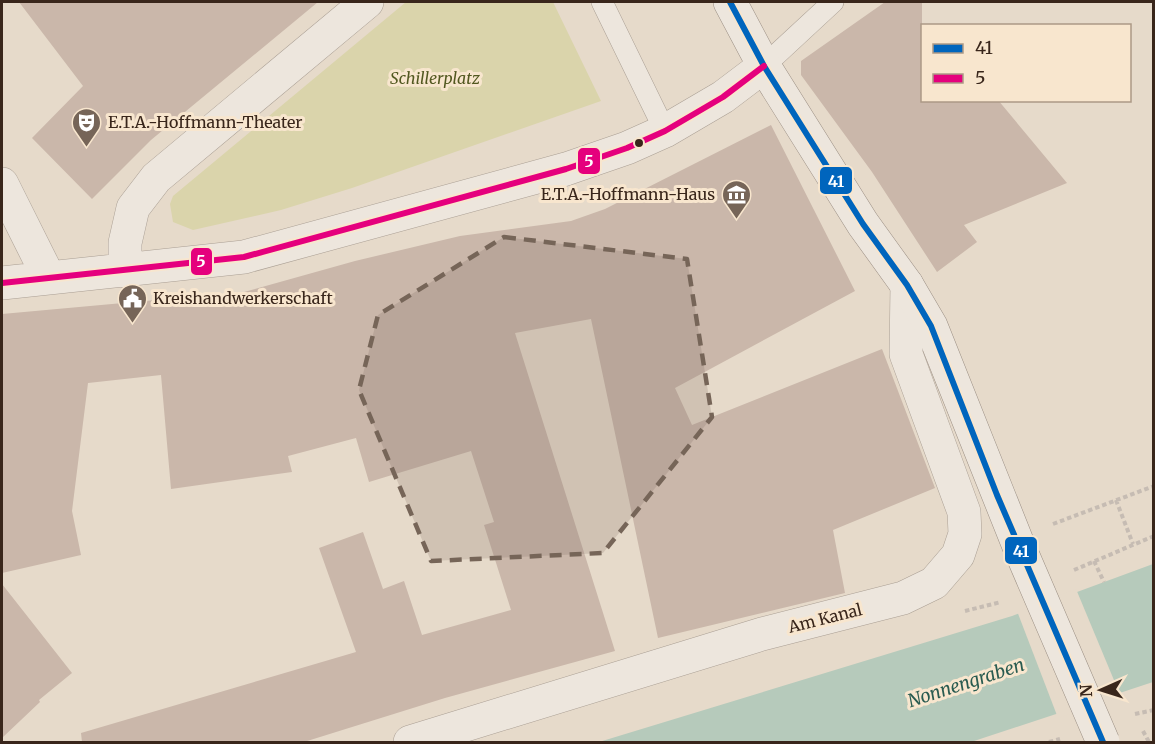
<svg xmlns="http://www.w3.org/2000/svg" width="1155" height="744" font-family="Merriweather,serif">
  <style>
    .green { fill: #dad4ab }
    .water { fill: #b6cabb }
    .pier { fill: #e6daca }
    .building { fill: #cab7aa }
    .lines { fill: none; stroke-linecap: round; stroke-linejoin: round }
    .lane-casing { stroke: #aa9f94; stroke-width: 22 }
    .street-casing { stroke: #aa9f94; stroke-width: 34 }
    .secondary-casing { stroke: #9a8e83; stroke-width: 34 }
    .path { stroke: #c6bcb3; stroke-width: 4; stroke-dasharray: 4.5 3; stroke-linecap: butt }
    .lane { stroke: #ede6dd; stroke-width: 21 }
    .street { stroke: #ede6dd; stroke-width: 33 }
    .secondary { stroke: #ede6dd; stroke-width: 33 }
    .secondary-bridge-casing { stroke: #9a8e83; stroke-width: 34; stroke-linecap: butt }
    .secondary-bridge { stroke: #ede6dd; stroke-width: 33 }
    .bus-1-casing { stroke: #f8e6ce; stroke-width: 10 }
    .bus-2-casing { stroke: #f8e6ce; stroke-width: 10 }
    .bus-1 { stroke: #0065bd; stroke-width: 6 }
    .bus-2 { stroke: #e5007d; stroke-width: 6 }
    .marked { fill: #766558; fill-opacity: 0.2; stroke: #766558; stroke-width: 4.5; stroke-dasharray: 12 8; stroke-linejoin: round }
    .bus-dot { fill: #39261b; stroke: #f8e6ce; stroke-width: 2 }
    .labels { text-anchor: middle; stroke-width: 6; stroke-linejoin: round; paint-order: stroke }
    .park-label { font-size: 16px; font-style: italic; fill: #525820; stroke: #f8e6ce }
    .poi-label { font-size: 16px; fill: #39261b; stroke: #f8e6ce; text-anchor: start }
    .street-label { font-size: 16px; fill: #39261b; stroke: #f8e6ce }
    .water-label { font-size: 18px; font-style: italic; fill: #295b50; stroke: #f8e6ce }
    .line-badge { stroke: #f8e6ce; stroke-width: 2 }
    .badge-label { font-size: 16px; text-anchor: middle; font-weight: bold; fill: #fff }
  </style>
  <rect width="100%" height="100%" fill="#e6daca"/>
  <path class="green" d="M406,2H553L601,101L352,188L281,210L193,230L173,222L170,204L173,196Z"/>
  <path class="water" d="M1153,564V682L971,742H599L1012,616Z"/>
  <path class="pier" d="M1076,589L1121,697L1058,718L1017,611Z"/>
  <path class="building" d="M19,2H318L151,140L92,199L32,138L83,86Z
    M885,2H922V100H998L1067,183L964,225L977,242L937,272L872,172L801,75V61Z
    M771,125L855,291L675,388L692,425L882,349L935,488L833,530L845,593L658,638L591,319L515,333L615,651L445,698L304,742H82L81,733L356,652L319,548L363,532L383,589L404,581L422,635L511,610L484,525L494,522L471,451L369,482L356,438L288,456L292,472L171,489L161,375L88,383L72,511L81,555L2,573V314L244,292L355,261L460,236L571,221L605,209Z
    M2,584L72,673L39,700L40,702L2,738Z"/>
  <g class="lines">
    <defs>
      <path id="lane" d="M602,2L665,131
        M764,66L833,2"/>
      <path id="street" d="M2,184L43,266
        M125,271V243L133,208L156,178L367,2
        M2,283L244,257L566,169L627,148L665,131L723,97L764,66
        M410,742L762,634L903,598L934,583L958,555L965,534L964,512L906,354L907,285"/>
      <path id="secondary" d="M730,2L764,66L863,224L907,285L931,326L1020,549"/>
    </defs>
    <use href="#lane" class="lane-casing"/>
    <use href="#street" class="street-casing"/>
    <use href="#secondary" class="secondary-casing"/>
    <path class="path" d="M1116,500L1133,544
      M1053,524L1154,486
      M1094,561L1104,582
      M1074,570L1154,536
      M965,611L1001,602
      M1135,714L1154,710
      M1143,731L1149,742
      M1049,742L1060,739"/>
    <use href="#lane" class="lane"/>
    <use href="#street" class="street"/>
    <use href="#secondary" class="secondary"/>
    <defs>
      <path id="secondary-bridge" d="M1020,549L1103,742"/>
    </defs>
    <use href="#secondary-bridge" class="secondary-bridge-casing"/>
    <use href="#secondary-bridge" class="secondary-bridge"/>
    <defs>
      <path id="bus-1" d="M730,2L764,66L863,224L907,285L931,326L997,495L1103,742"/>
      <path id="bus-2" d="M2,283L244,257L566,169L627,148L665,131L723,97L764,66"/>
    </defs>
    <use href="#bus-1" class="bus-1-casing"/>
    <use href="#bus-2" class="bus-2-casing"/>
    <use href="#bus-1" class="bus-1"/>
    <use href="#bus-2" class="bus-2"/>
  </g>
  <path class="marked" d="M504,237L687,259L712,417L603,553L431,561L359,390L378,315Z"/>
  <defs>
    <symbol id="theatre-pin" viewBox="-11 -11 22 30"><path d="M0 17L-7.5 6A9.5 9.5 0 1 1 7.5 6Z" fill="#766558" stroke="#f8e6ce"/><path d="M-5-5.5Q0-4 5-5.5V0Q5 5 0 6Q-5 5-5 0ZM-3.3-2.5H-1v1.5H-3.3ZM1-2.5H3.3v1.5H1ZM-2.8 1Q0 5.5 2.8 1Z" fill="#fff"/></symbol>
    <symbol id="museum-pin" viewBox="-11 -11 22 30"><path d="M0 17L-7.5 6A9.5 9.5 0 1 1 7.5 6Z" fill="#766558" stroke="#f8e6ce"/><path d="M0-6L6-3V-2H-6V-3ZM-5-1h2V3h-2ZM-1-1h2V3h-2ZM3-1h2V3H3ZM-6 4H6V6H-6Z" fill="#fff"/></symbol>
    <symbol id="civic-pin" viewBox="-11 -11 22 30"><path d="M0 17L-7.5 6A9.5 9.5 0 1 1 7.5 6Z" fill="#766558" stroke="#f8e6ce"/><path d="M-.6-6.5H3V-4.5H.6V-3L4-1V1h2V6H-6V1h2V-1L-.6-3ZM-1.2 2.5V6h2.4V2.5Z" fill="#fff"/></symbol>
  </defs>
  <g fill-rule="evenodd">
    <use href="#theatre-pin" x="70" y="106" width="33" height="45"/>
    <use href="#museum-pin" x="720" y="178" width="33" height="45"/>
    <use href="#civic-pin" x="116" y="282" width="33" height="45"/>
  </g>
  <circle class="bus-dot" cx="639" cy="143" r="5"/>
  <g class="labels">
    <g class="park-label">
      <text x="435" y="84">Schillerplatz</text>
    </g>
    <g class="poi-label">
      <text x="108" y="128">E.T.A.-Hoffmann-Theater</text>
      <text x="715" y="200" text-anchor="end">E.T.A.-Hoffmann-Haus</text>
      <text x="153" y="304">Kreishandwerkerschaft</text>
    </g>
    <g class="street-label">
      <text transform="translate(825 618) rotate(-14)" y="6">Am Kanal</text>
    </g>
    <g class="water-label">
      <text transform="translate(966 683) rotate(-18)" y="6">Nonnengraben</text>
    </g>
  </g>
  <g class="line-badge">
    <rect x="577" y="147" width="24" height="28" rx="6" fill="#e5007d"/>
    <rect x="819" y="166" width="34" height="29" rx="6" fill="#0065bd"/>
    <rect x="190" y="247" width="23" height="29" rx="6" fill="#e5007d"/>
    <rect x="1004" y="536" width="34" height="29" rx="6" fill="#0065bd"/>
  </g>
  <g class="badge-label">
    <text x="589" y="167">5</text>
    <text x="836" y="187">41</text>
    <text x="201" y="267">5</text>
    <text x="1021" y="557">41</text>
  </g>
  <rect width="1155" height="744" fill="none" stroke="#39261b" stroke-width="6"/>
  <rect x="921" y="24" width="210" height="78" fill="#f8e6ce" stroke="#ac9986" stroke-width="1.5"/>
  <rect x="933" y="44" width="30" height="9" fill="#0065bd" stroke="#ac9986" stroke-width="1.5"/>
  <text x="975" y="54" font-size="18" fill="#39261b">41</text>
  <rect x="933" y="74" width="30" height="9" fill="#e5007d" stroke="#ac9986" stroke-width="1.5"/>
  <text x="975" y="84" font-size="18" fill="#39261b">5</text>
  <g transform="translate(1101 690) rotate(267)" stroke="#f8e6ce" stroke-width="4.5" paint-order="stroke">
  <path d="M0-4.5L10 22L0 15L-10 22Z" fill="#39261b"/>
  <text y="-9" font-size="16" font-weight="bold" text-anchor="middle" fill="#39261b">N</text>
  </g>
</svg>
